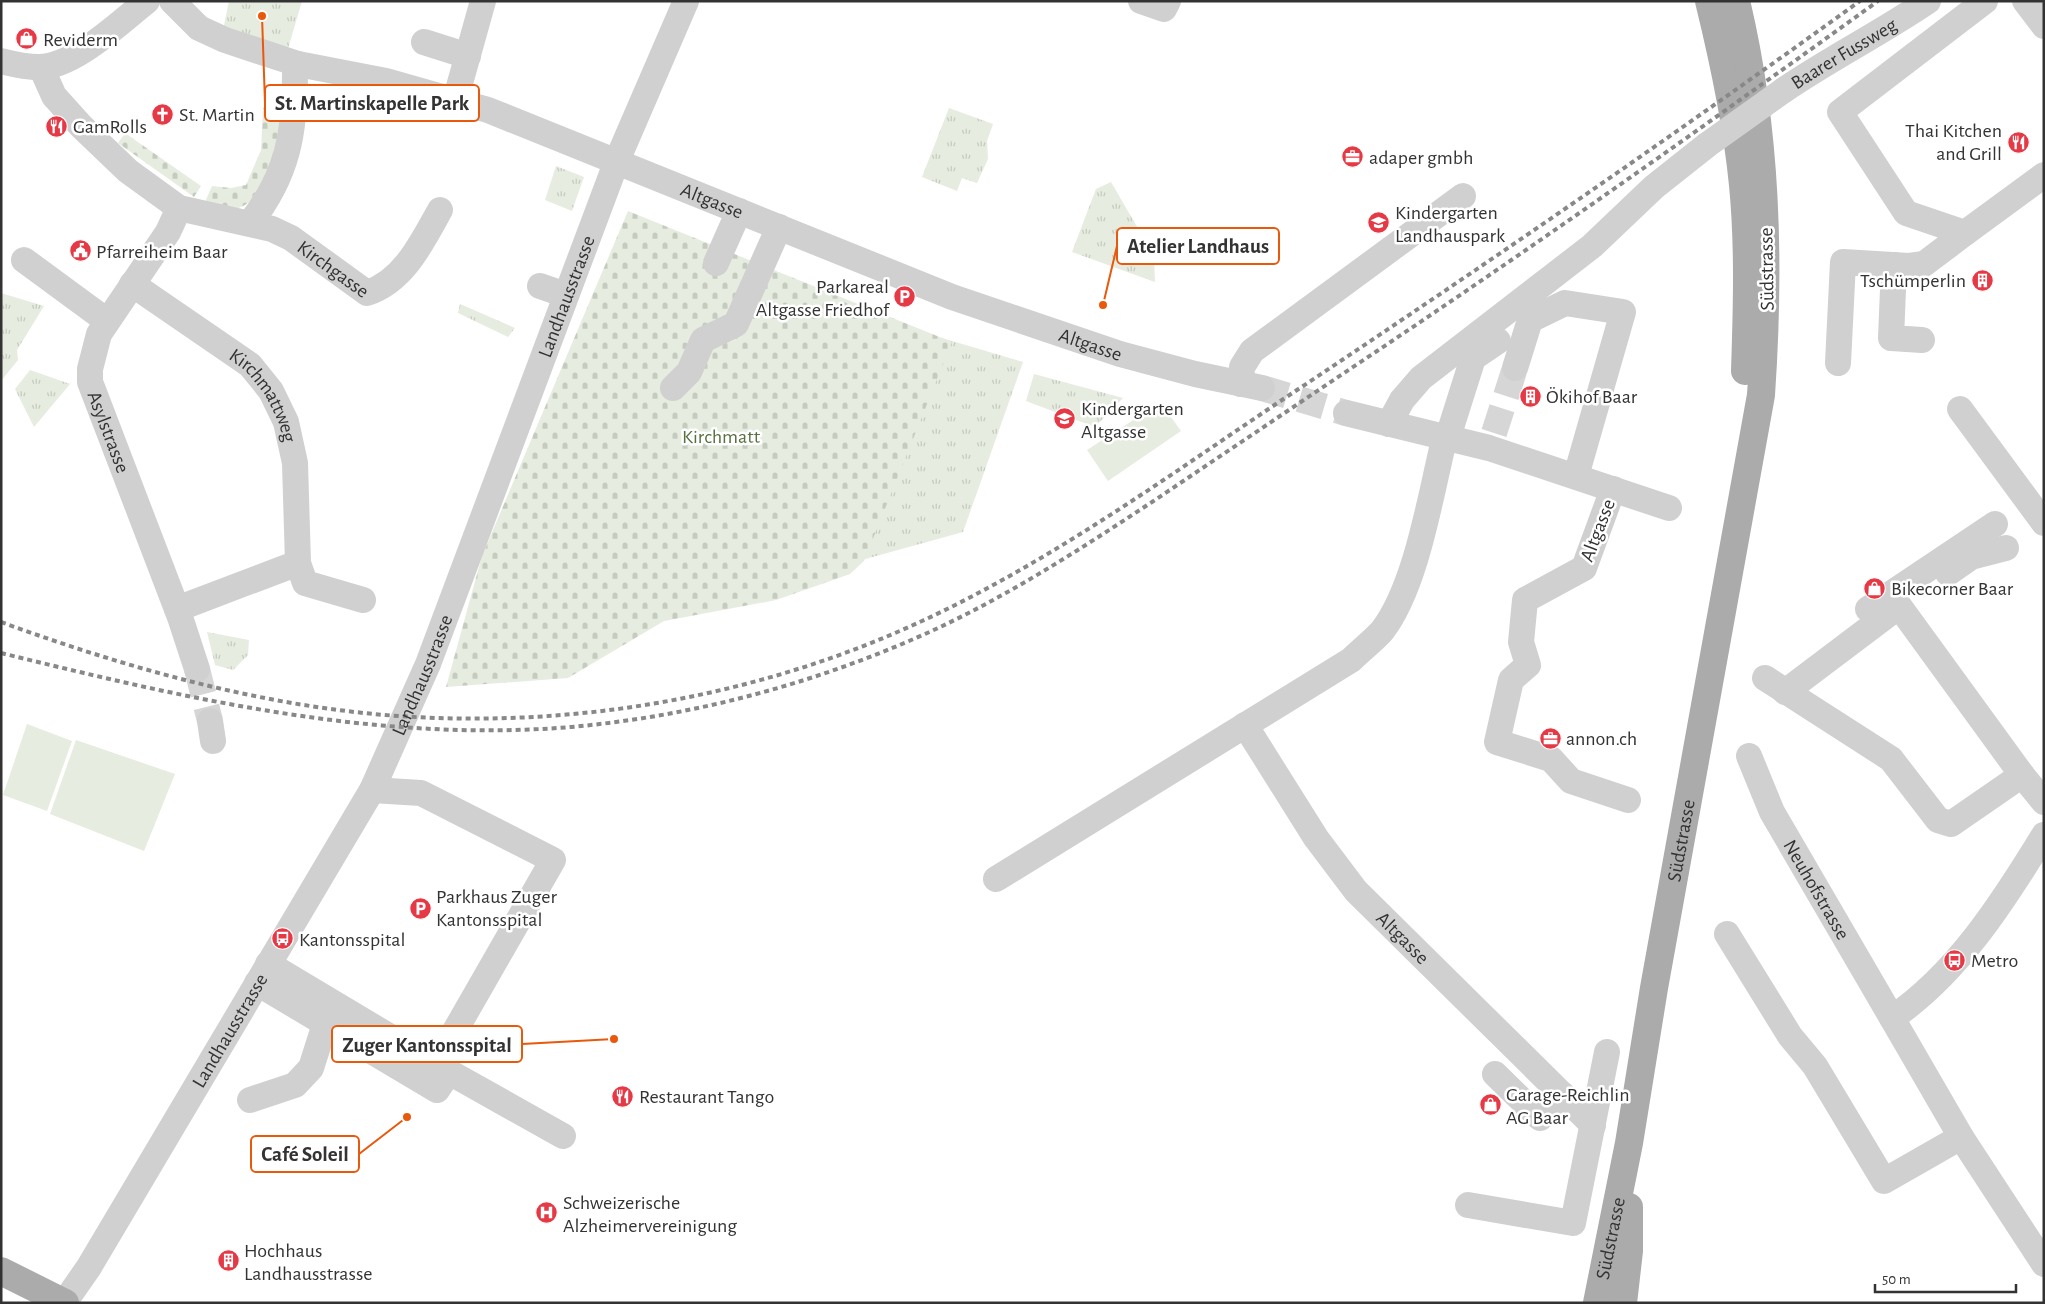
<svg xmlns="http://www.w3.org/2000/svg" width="2045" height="1304" font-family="'Alegreya Sans',sans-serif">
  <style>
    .grass { fill: url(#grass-tufts) }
    .cemetery { fill: url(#cemetery-stones) }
    .garden { fill: #e6ecdf }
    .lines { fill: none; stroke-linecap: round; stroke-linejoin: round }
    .minor-tunnel { stroke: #d6d6d6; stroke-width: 26; stroke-dasharray: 26 13; stroke-linecap: butt }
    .minor { stroke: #d0d0d0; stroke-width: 26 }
    .major { stroke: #ababab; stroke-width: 28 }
    .rail { stroke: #888; stroke-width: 4; stroke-dasharray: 5 4; stroke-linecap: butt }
    .minor-bridge { stroke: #d0d0d0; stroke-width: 26 }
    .labels { text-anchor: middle; stroke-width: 5; stroke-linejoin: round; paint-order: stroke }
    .poi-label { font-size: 20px; fill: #333; stroke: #fff; text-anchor: start }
    .street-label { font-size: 20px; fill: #333; stroke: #fff }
    .park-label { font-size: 20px; fill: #56703f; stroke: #fff }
    .leader { fill: none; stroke: #e8590c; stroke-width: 2 }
    .callout-dot { fill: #e8590c; stroke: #fff; stroke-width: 2 }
    .callout { fill: #fff; stroke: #e8590c; stroke-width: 2 }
    .callout-label { font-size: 21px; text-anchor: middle; font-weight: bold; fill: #333 }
  </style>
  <defs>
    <pattern id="grass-tufts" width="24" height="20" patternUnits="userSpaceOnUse" patternTransform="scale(1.25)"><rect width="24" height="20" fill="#e6ecdf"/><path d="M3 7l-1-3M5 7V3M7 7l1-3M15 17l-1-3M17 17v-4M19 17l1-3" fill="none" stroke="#c6cbc0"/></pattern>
    <pattern id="cemetery-stones" width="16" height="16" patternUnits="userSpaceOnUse" patternTransform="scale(1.25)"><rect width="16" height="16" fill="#e6ecdf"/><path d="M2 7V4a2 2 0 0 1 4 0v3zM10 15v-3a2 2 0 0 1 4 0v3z" fill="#c6cbc0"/></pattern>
  </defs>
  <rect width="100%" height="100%" fill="#fff"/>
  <path class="grass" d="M229,1H302L287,52L223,30Z
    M949,108L993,124L987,141L988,159L977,183L962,178L957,191L922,177Z
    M556,166L584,177L572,211L545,200Z
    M1111,182L1154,256L1155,282L1072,252L1096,189Z
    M1,293L44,306L17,350L18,360L1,381Z
    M460,304L515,328L508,337L458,313Z
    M942,338L1023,362L963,532L851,563Z
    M30,370L70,384L34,427L15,389Z
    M1034,374L1123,398L1095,427L1026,401Z
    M207,632L249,640L248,655L233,670L215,665Z"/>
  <path class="cemetery" d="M287,99C280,131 274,200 235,209C227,210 213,204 205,202L212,186L231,188L246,185L261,150L263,108Z
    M125,133L201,186L194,197L118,143Z
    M628,211L952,342L864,561L850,574L776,600L664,621L568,678L446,687L482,556Z"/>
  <path class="garden" d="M1163,406L1181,431L1108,481L1087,450L1144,413L1147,417Z
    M27,724L72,741L47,811L3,795Z
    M76,740L175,774L144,851L50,814Z"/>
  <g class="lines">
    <path class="minor-tunnel" d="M1262,388L1346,413
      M1494,433L1515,368
      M197,669L210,721"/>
    <g class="minor">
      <path id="s1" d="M172,1L199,28L225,40L298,64L386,81L488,110L952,297L1120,354L1195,374L1262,388"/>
      <path d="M1141,1L1164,9L1168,1"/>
      <path d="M2025,1L2044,26"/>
      <path d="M424,42L468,56"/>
      <path d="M1,61C13,64 27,67 39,67C74,67 120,22 147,1"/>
      <path id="s2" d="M41,67L54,96L81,126L128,171L179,208L272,229L291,238L367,293C404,281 422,242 440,210"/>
      <path id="s3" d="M1784,90C1831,58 1881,33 1928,1"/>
      <path d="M455,101L483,1"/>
      <path id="s4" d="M179,208L168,232L99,334L90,369V382L180,617L197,669"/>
      <path d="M250,223C288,175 295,132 295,72L298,64"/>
      <path d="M1965,233L2044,175"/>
      <path d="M24,260L107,321"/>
      <path d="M716,263L739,211"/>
      <path d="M1894,265L1891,338L1922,340"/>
      <path id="s5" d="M132,284L250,365L271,391L286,422L295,463L298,563L177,609"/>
      <path d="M540,286L566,295"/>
      <path d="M1838,363L1843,262L1909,266L1924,264L1965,233L1906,213L1840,112L1985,1"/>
      <path d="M1515,368L1530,320L1565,303L1623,312L1576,476"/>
      <path d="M1241,384L1242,367L1252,351L1463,196"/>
      <path d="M673,388L689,372L703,340L736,324L779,227"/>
      <path d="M1960,409L2044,523"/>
      <path d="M1346,413L1489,448L1669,508"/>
      <path d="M1389,424L1402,400L1421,378L1592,246L1654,187L1707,145"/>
      <path d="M1448,437L1473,358L1498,341"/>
      <path d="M1613,489L1584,568L1525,600L1521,642L1528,665L1511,680L1497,742L1551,759L1571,781L1628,800"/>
      <path d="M298,563L305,583L363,600"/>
      <path d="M1948,573L1971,557L2006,548"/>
      <path d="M1868,609L1995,524"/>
      <path d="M1765,678L1891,759L1938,820L1951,824L2022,775L2044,802"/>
      <path d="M1785,692L1899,606L2022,775"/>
      <path d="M210,721L213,741"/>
      <path id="s6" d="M1245,725L1316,838L1356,891L1593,1125"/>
      <path id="s7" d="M1749,756L1772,812L1892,1018L1961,1137L2044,1264"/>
      <path d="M372,790L421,793L553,860L436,1064"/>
      <path d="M996,879L1351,660C1361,650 1373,641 1382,631C1417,586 1431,492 1445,436"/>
      <path d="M1727,934L1790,1036L1815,1066L1884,1181L1961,1137"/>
      <path d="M257,983L437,1090L449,1072L268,964"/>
      <path d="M1892,1018C1957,974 2003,902 2044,835"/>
      <path d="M449,1072L563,1136"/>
      <path d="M1495,1074L1540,1118L1563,1095"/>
      <path d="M250,1100L295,1085L311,1068L325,1024"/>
      <path d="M1468,1205L1573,1223L1607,1052"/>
      <path id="s8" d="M64,1303L89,1267L372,790L428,664L616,163L686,1"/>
    </g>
    <g class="major">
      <path d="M1709,1C1724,62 1737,123 1743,185C1749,246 1747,310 1745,371"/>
      <path d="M1,1271L65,1303"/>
      <path id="s9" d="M1597,1303L1629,1143L1654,988L1761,395C1770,263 1767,131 1736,1"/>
      <path d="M1623,1303L1629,1251V1207"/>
    </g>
    <path class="rail" d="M1,622C124,667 254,704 385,715C568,730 756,698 922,621C1058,558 1179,468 1303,386C1491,261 1677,133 1860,1
      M1,653C188,699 377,743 571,727C694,716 813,684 925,634C1005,598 1079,550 1152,502C1216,459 1280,416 1344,373C1525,253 1702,128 1878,1"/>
    <path class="minor-bridge" d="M1707,145L1784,90"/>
  </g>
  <defs>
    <symbol id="shop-disc" viewBox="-11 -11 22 22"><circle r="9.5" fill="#e63946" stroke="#fff"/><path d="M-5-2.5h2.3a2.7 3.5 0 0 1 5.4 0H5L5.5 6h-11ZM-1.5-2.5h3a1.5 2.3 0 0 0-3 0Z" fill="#fff"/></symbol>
    <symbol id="church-disc" viewBox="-11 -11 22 22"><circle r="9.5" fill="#e63946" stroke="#fff"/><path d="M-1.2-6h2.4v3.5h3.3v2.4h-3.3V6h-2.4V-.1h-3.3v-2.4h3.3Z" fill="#fff"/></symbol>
    <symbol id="restaurant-disc" viewBox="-11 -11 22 22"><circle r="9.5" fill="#e63946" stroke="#fff"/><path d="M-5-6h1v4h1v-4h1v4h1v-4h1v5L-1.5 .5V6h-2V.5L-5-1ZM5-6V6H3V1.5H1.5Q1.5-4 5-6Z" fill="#fff"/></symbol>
    <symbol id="office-disc" viewBox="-11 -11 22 22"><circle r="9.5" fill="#e63946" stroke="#fff"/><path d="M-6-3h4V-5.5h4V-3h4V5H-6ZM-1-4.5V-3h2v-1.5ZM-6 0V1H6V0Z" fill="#fff"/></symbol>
    <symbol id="school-disc" viewBox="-11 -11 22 22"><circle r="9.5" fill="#e63946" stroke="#fff"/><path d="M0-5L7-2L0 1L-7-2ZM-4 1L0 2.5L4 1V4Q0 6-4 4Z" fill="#fff"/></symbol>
    <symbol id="civic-disc" viewBox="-11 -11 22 22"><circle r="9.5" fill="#e63946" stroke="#fff"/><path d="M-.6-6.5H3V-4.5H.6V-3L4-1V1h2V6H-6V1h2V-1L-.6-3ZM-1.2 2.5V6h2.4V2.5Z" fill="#fff"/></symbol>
    <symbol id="building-disc" viewBox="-11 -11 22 22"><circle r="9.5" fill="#e63946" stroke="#fff"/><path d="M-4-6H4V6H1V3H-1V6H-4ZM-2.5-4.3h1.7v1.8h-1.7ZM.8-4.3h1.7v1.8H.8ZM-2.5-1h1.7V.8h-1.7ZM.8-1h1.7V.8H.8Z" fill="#fff"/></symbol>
    <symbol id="parking-disc" viewBox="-11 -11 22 22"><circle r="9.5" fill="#e63946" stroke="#fff"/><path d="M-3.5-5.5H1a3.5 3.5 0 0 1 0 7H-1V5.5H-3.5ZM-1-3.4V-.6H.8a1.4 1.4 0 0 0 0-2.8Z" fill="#fff"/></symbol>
    <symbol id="bus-disc" viewBox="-11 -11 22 22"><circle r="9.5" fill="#e63946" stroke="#fff"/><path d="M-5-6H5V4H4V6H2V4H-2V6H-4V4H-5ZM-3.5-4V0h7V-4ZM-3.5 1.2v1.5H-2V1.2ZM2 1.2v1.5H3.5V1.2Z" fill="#fff"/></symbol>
    <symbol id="hospital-disc" viewBox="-11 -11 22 22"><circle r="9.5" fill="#e63946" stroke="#fff"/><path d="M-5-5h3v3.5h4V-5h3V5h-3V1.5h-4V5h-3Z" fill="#fff"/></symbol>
  </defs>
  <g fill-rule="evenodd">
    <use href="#shop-disc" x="14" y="26" width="25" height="25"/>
    <use href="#church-disc" x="150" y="102" width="25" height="25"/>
    <use href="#restaurant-disc" x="44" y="114" width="25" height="25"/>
    <use href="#restaurant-disc" x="2006" y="130" width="25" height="25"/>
    <use href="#office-disc" x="1340" y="144" width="25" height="25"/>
    <use href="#school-disc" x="1366" y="210" width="25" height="25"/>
    <use href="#civic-disc" x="68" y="238" width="25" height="25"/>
    <use href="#building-disc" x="1970" y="268" width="25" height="25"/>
    <use href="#parking-disc" x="892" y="284" width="25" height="25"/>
    <use href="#building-disc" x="1518" y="384" width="25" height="25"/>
    <use href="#school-disc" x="1052" y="406" width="25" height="25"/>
    <use href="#shop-disc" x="1862" y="576" width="25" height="25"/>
    <use href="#office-disc" x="1538" y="726" width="25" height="25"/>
    <use href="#parking-disc" x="408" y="896" width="25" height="25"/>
    <use href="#bus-disc" x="270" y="926" width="25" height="25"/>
    <use href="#bus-disc" x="1942" y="948" width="25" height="25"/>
    <use href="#restaurant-disc" x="610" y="1084" width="25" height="25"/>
    <use href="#shop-disc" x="1478" y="1092" width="25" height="25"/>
    <use href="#hospital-disc" x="534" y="1200" width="25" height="25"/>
    <use href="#building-disc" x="216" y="1248" width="25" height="25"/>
  </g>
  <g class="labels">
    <g class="poi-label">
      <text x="43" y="46">Reviderm</text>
      <text x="179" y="121">St. Martin</text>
      <text x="73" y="133">GamRolls</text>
      <text x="2002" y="137" text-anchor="end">Thai Kitchen<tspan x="2002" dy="23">and Grill</tspan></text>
      <text x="1369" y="164">adaper gmbh</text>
      <text x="1395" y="219">Kindergarten<tspan x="1395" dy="23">Landhauspark</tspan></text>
      <text x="96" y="258">Pfarreiheim Baar</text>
      <text x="1966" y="287" text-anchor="end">Tschümperlin</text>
      <text x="889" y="293" text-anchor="end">Parkareal<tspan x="889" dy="23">Altgasse Friedhof</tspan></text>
      <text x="1546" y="403">Ökihof Baar</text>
      <text x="1081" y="415">Kindergarten<tspan x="1081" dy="23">Altgasse</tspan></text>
      <text x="1891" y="595">Bikecorner Baar</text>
      <text x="1566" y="745">annon.ch</text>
      <text x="436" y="903">Parkhaus Zuger<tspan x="436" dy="23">Kantonsspital</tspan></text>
      <text x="299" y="946">Kantonsspital</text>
      <text x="1971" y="967">Metro</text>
      <text x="1506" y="1101">Garage-Reichlin<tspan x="1506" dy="23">AG Baar</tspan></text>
      <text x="639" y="1103">Restaurant Tango</text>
      <text x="563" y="1209">Schweizerische<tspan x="563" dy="23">Alzheimervereinigung</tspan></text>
      <text x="244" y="1257">Hochhaus<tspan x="244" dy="23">Landhausstrasse</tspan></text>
    </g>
    <g class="street-label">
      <text dy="7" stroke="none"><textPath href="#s3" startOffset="70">Baarer Fussweg</textPath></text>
      <text dy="7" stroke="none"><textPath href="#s1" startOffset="581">Altgasse</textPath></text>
      <text dy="7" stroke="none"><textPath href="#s2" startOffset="369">Kirchgasse</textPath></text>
      <text transform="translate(1766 269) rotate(-91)" y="7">Südstrasse</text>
      <text dy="7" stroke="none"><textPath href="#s8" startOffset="1129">Landhausstrasse</textPath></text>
      <text dy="7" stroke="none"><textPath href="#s1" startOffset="986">Altgasse</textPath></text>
      <text dy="7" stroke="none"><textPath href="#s5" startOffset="176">Kirchmattweg</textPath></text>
      <text dy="7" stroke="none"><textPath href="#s4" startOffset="252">Asylstrasse</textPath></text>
      <text transform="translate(1597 530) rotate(-69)" y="7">Altgasse</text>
      <text dy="7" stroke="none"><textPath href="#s8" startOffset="724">Landhausstrasse</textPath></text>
      <text dy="7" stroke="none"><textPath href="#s9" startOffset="470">Südstrasse</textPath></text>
      <text dy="7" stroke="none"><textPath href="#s7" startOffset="150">Neuhofstrasse</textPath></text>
      <text dy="7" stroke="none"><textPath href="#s6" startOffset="266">Altgasse</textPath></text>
      <text dy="7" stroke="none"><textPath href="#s8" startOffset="319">Landhausstrasse</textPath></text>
      <text dy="7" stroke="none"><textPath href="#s9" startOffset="66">Südstrasse</textPath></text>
    </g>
    <g class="park-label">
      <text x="721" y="443">Kirchmatt</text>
    </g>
  </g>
  <path class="leader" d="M262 16L265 103M1103 305L1117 246M614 1039L522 1044M407 1117L359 1154"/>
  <g class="callout-dot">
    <circle cx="262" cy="16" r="5"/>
    <circle cx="1103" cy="305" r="5"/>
    <circle cx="614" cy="1039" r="5"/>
    <circle cx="407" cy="1117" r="5"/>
  </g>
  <g class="callout">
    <rect x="265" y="85" width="214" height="36" rx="5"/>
    <rect x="1117" y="228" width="162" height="36" rx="5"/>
    <rect x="332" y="1026" width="190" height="36" rx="5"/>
    <rect x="251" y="1136" width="108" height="36" rx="5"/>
  </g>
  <g class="callout-label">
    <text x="372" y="110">St. Martinskapelle Park</text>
    <text x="1198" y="253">Atelier Landhaus</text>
    <text x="427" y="1052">Zuger Kantonsspital</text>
    <text x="305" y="1161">Café Soleil</text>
  </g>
  <rect width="2045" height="1304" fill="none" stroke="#333333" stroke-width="5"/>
  <path d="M1875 1284v8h141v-8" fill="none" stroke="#333333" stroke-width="2.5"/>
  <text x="1882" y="1284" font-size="15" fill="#333333" stroke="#ffffff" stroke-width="4" paint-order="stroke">50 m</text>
</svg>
